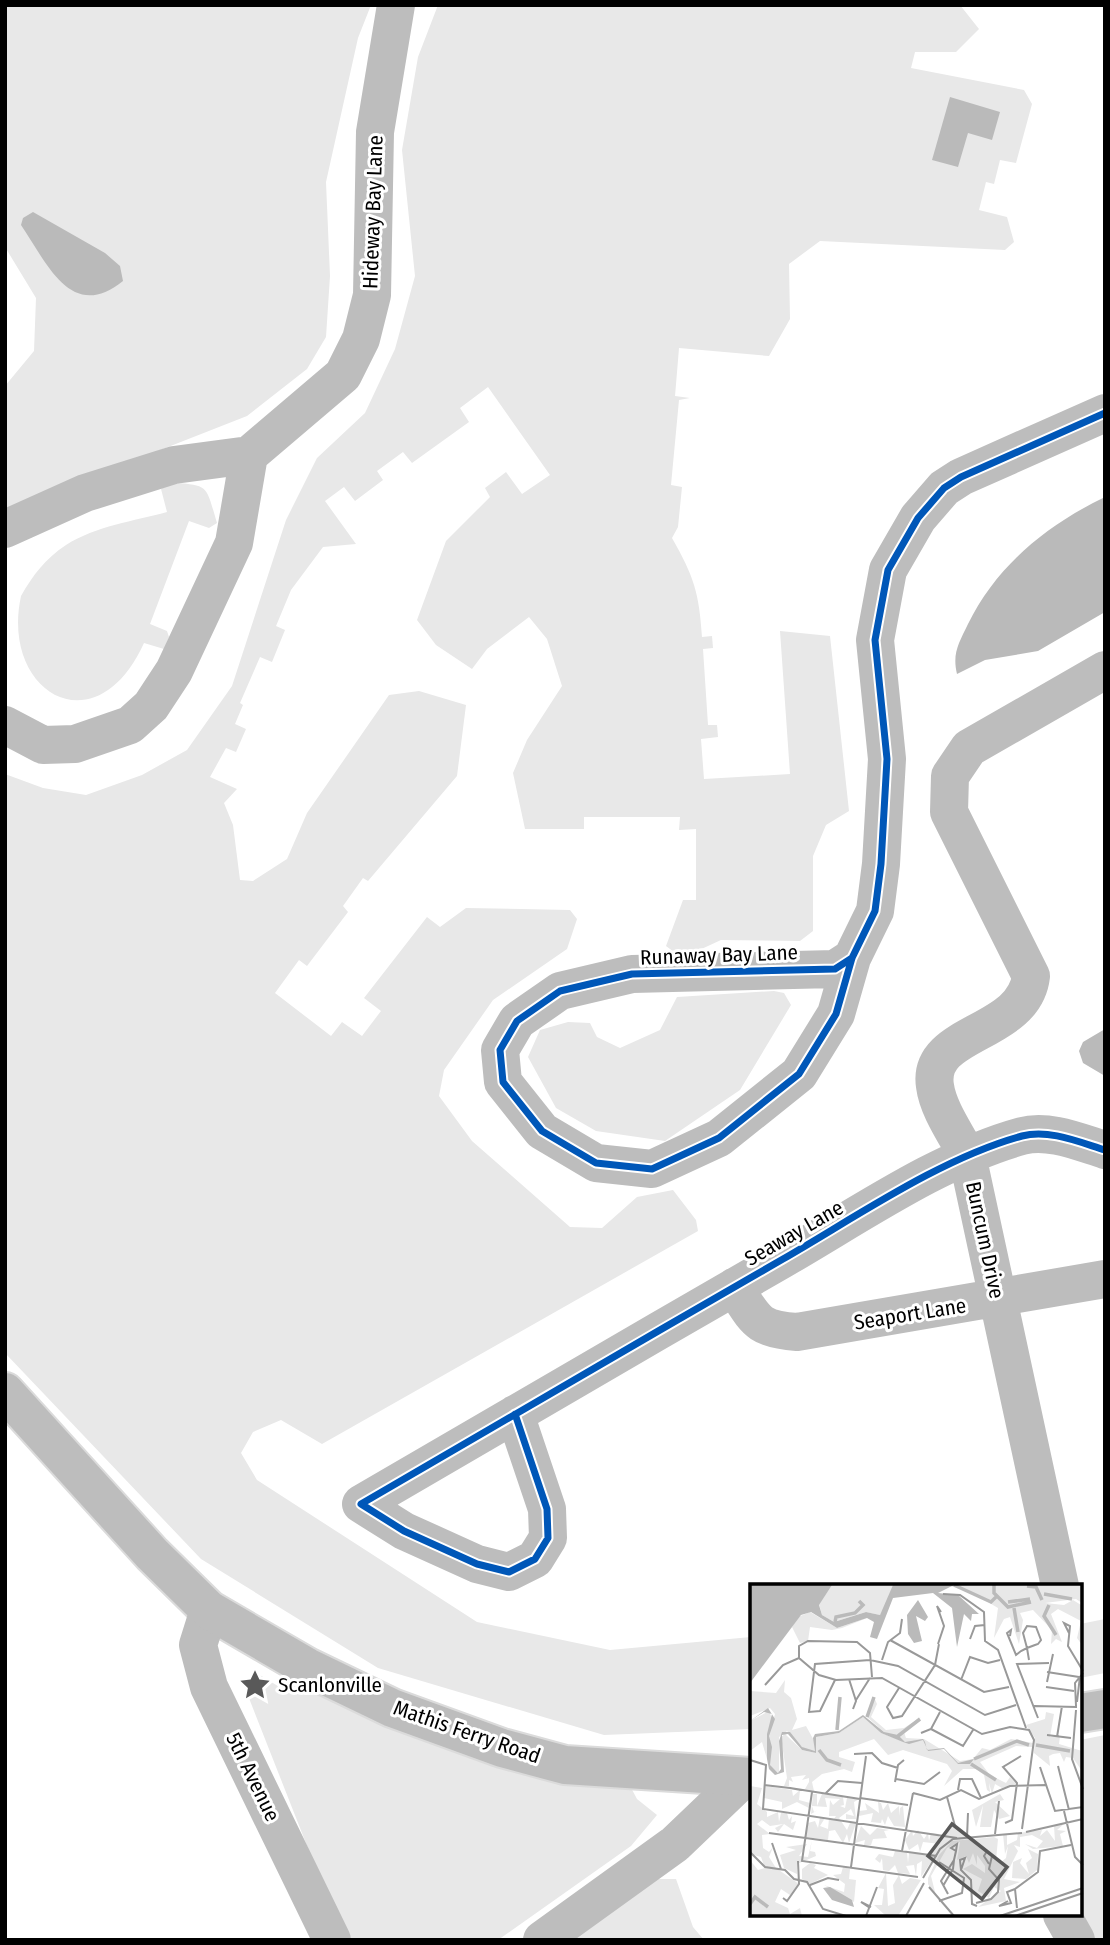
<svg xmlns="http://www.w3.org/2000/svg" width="1110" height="1945" font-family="'Fira Sans Condensed',sans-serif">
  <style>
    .green { fill: #e8e8e8 }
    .water { fill: #bababa }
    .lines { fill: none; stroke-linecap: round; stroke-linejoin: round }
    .major-casing { stroke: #dbdbdb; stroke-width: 42 }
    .minor { stroke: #bdbdbd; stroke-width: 38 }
    .major { stroke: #bdbdbd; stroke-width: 38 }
    .cycleway-casing { stroke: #fff; stroke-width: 11 }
    .cycleway { stroke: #0057b8; stroke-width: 7 }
    .labels { text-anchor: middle; stroke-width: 6; stroke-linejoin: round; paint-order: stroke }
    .street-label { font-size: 21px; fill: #000; stroke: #fff }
    .poi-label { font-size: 21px; fill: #000; stroke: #fff; text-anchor: start }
    .inset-river { fill: none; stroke: #bababa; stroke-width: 3.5 }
    .inset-road { fill: none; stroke: #999; stroke-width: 2 }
    .view { fill: #595959; fill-opacity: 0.15; stroke: #595959; stroke-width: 3.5 }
    .inset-edge { fill: none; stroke: #000; stroke-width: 3.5 }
  </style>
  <rect width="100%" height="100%" fill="#fff"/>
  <path class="green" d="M5,5H371L358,38L326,182L330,276L326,337L307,369L247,416L5,511V386L34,351L36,298L5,247Z
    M438,5H960L979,29L956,52H915L911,68L1024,90L1032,104L1016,163L1000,160L994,184L986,182L979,210L1007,217L1014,242L1005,250L820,241L789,264L790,319L769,356L679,348L675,396L690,398L679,400L671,485L682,487L678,527L672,538C694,577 699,592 702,637L712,636L713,648L703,649L708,725H717L718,737L701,739L704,779L790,774L780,631L830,636L849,811L826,825L813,856V931L800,941L721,940L682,958L666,946L683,900H696V829L679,830L680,817H584V829H525L513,773L527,740L562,686L547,639L529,617L487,649L472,669L436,645L417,620L446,541L490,497L485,488L506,472L522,494L550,475L488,387L460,408L469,422L412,463L403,452L377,471L383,480L355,501L344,487L325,501L356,544L323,547L291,590L276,626L285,630L272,662L260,657L240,703L243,705L235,724L246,729L236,752L226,748L210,777L237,789L224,803L233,825L240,880L253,881L287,859L307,813L389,695L419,691L466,705L457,776L368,881L363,878L343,906L348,912L307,966L299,960L275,993L331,1036L342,1022L362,1036L381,1011L364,998L427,917L440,927L466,908L570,910L577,919L567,949L493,1000L444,1070L439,1096L472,1141L570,1227L602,1228L637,1197L673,1190L696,1220L698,1231L322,1444L281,1420L253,1432L241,1453L257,1480L477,1622L610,1650L751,1637V1729L604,1735L378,1668L201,1559L5,1353V774L43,788L86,795L142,775L187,750L232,686L286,520L317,458L365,413L395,349L415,276L402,150L418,57Z
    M168,482C210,486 205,483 217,523L209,528L189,521L150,624L167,631L169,637L164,649L144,643C96,749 0,693 21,596C33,575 45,559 66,545C96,526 134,521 167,512L161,489Z
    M774,991L784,993L791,1005L740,1090L665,1141L596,1131L556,1108L528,1057L540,1030L568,1022L590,1023L597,1037L620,1048L660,1030L677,997Z
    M1105,1619V1673L1080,1678V1624Z
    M255,1672L286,1691L298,1680L628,1782L637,1799L657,1815L631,1846L498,1940H352L313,1861L245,1688Z
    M1105,1735V1940H1087L1080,1915V1740Z
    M654,1879H676L693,1927L704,1940H563Z"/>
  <path class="water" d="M950,97L1000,112L992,140L968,133L958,167L932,160Z
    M33,212L105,253L120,266L123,281C71,323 47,263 21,225L23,218Z
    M1105,497V612L1038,651L985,660L957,674C952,653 959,643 968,624C997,565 1047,525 1105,497Z
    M1105,1029V1076L1083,1063L1079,1051L1083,1042Z"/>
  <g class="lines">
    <defs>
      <path id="major" d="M5,1392L152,1554L209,1610L307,1667L392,1708L502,1748L565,1765L751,1777
        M1080,1713L1105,1709"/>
    </defs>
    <use href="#major" class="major-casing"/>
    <path class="minor" d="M5,529L85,493L174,465L249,455L343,375L361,339L372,295L375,132L396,5
      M5,725L43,745L75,744L130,725L151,706L174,671L234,543L249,455
      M852,958L835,969L632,974L560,991L517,1021L500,1050L503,1082L542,1131L596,1163L652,1169L719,1138L799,1074L836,1014L852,958L875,911L881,864L887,759L875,640L888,570L918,518L944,488L961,477L1105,413
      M734,1287C756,1320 756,1329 797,1332L1105,1279
      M515,1414L547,1509L548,1538L535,1559L509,1572L477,1564L404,1531L361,1504C502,1422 642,1340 783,1259C856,1217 941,1158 1022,1136C1049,1129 1079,1142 1105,1150
      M1060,1586L967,1155C956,1134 938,1109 935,1086C926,1030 1024,1036 1031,976L949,812L950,776L969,748L1105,670
      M209,1610L198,1645L209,1687L332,1940
      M1062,1915L1076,1940
      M542,1940L675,1844L743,1779"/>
    <use href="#major" class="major"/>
    <defs>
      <path id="cycleway" d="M852,958L835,969L632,974L560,991L517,1021L500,1050L503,1082L542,1131L596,1163L652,1169L719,1138L799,1074L836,1014L852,958L875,911L881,864L887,759L875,640L888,570L918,518L944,488L961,477L1105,413
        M515,1414L547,1509L548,1538L535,1559L509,1572L477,1564L404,1531L361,1504C502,1422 642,1340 783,1259C856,1217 941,1158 1022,1136C1049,1129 1079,1142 1105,1150"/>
    </defs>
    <use href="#cycleway" class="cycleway-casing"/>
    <use href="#cycleway" class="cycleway"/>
  </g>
  <defs>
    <symbol id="sight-bare" viewBox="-9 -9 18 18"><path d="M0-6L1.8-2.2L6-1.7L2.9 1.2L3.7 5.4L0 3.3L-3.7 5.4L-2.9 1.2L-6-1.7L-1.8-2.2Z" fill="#595959" stroke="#fff" stroke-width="2.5" paint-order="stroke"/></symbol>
  </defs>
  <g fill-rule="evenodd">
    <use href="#sight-bare" x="233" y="1663" width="44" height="44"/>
  </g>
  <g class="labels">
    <g class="street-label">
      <text transform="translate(373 212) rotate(-88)" y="7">Hideway Bay Lane</text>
      <text transform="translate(719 955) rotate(-2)" y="7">Runaway Bay Lane</text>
      <text transform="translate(794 1233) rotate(-30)" y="7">Seaway Lane</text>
      <text transform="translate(985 1240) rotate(78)" y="7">Buncum Drive</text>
      <text transform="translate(910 1314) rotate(-9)" y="7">Seaport Lane</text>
      <text transform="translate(467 1732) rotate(19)" y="7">Mathis Ferry Road</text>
      <text transform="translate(253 1777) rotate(64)" y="7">5th Avenue</text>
    </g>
    <g class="poi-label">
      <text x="278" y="1692">Scanlonville</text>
    </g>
  </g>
  <g transform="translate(750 1584)">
    <rect width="332" height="332" fill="#fff"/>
    <path d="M82,1H143L145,4L130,31L116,28L84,38L72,31L69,20ZM332,1V19L326,15L295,19L314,21L323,16L331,21L332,61L327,54L331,37L308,25L301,30L312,58L306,55L301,60L302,46L283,26L270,29L273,36L269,60L260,33L254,35L244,54L248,24L221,8L200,2ZM60,28L87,44L117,34L92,44L82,46L60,43L58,57L50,59L42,43L48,33ZM35,96L34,108L41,114L47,135L42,146L56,142L67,162L65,167L54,165L37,147L29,153V189L20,182L19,152L25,130L20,124L0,132V107L26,109ZM124,113L127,120L121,133L136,146L154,144L171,133L154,148L156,154L174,155L210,177L223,175L232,164L240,166L261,155L283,159L282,163L266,162L230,178L240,191L256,199L260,193L266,200L252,204L245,200L242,210L239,199L240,208L237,206L234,191L226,185H213L194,202L202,187L197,180L153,166L138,171L124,155L89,168V173L105,178L102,188L94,185L72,190L62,198L64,207L55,205L59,198V194L52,196L56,191L41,193L43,198L39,196V202H34L37,194L31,153L35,150L52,166L66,169V153L89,149L113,133L131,149L155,158L134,148L117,133ZM19,127L22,134L17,175L12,158L0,167V137ZM296,128L304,130L300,153L310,152L309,160L332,167V187L323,174L316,173L314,178L310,169L303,170L299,172L300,182L284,169L285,154L276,141L295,135ZM0,202L12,204L7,220L17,228V233L28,228L29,238L31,229H37L39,236L42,232L41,239L46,237L43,246L34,240L28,248L25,244L33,240L20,242L12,236L7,240L20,250L12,251L13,264L19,268L23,263L19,273L26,284L49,300L40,311L31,305L25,318L38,324L40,330L50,324L52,332H0V276L8,286L15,284L11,273L0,270ZM15,202L42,206L43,212L50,206L49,216L60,219L59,224L47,218L32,225V218L14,214ZM63,210H67V222L72,210L93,213L94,221L90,222L95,224L97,214L109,215L104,218L106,235H96V230L104,232L101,225L89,234L97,246L100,239H106L99,259L97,250L93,259L85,246L79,247L78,256L56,253L58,239L65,237L68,244L70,233L75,234L70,242L78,245L79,234L84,235L86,232H79L80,216L83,221L90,215L75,214L77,223L62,222L64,228L68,226L61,230ZM250,210L254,216L245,218L260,232L249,235L244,226L241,243H230L233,221L226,243L222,226ZM128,218L131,219L133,226L138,219L141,229L149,222V232L150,224L153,222L155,243L144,242L138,232L135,241L132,235L131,239L121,238L123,229L109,232V227L117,226L115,219L129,229ZM315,239L307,246L316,247L310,250L313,262L283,265L275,260L287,264L293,257L282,251L270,253V263L264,261L268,267L254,295L270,298L254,304L256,317L228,323L251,307L244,303L239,314L228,307L232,295L213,285L222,280L235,289V282L227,271V281L223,269L219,279L216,272L207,276L210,258L197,264L181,292L186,312L178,300V294L189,271L202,257L244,253L248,255L246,276L251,278L256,274L258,262L255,270L253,250L257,251V261L267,256L268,249L292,246L290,252L297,246L305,257L304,242ZM111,242L120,251L127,244L139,246L134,247L137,254L123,255L121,261H114L115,256L105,259ZM162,246L163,252L168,246L174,255L178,249L179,257L181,249L189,250L190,260L173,258L170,268L168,260L159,266L155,256ZM62,256L60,267L65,268L66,272L47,280V290L34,284L30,271L46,266L36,263L57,260L49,272L58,273ZM278,265L288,270L287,286L276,295L262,294L263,278L272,274L270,279L279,290L276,279L282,274ZM145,267L157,268L158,279L159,269L185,272L171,293L172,277L167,280L166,292L164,281L156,282L160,290L148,289L145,281L139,287L133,286L132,274L130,279L125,275L129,270L143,273ZM60,279L66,281L64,284L78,291L60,300L52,295V285ZM93,283L100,285L99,295L106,296L104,318L74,301L94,308L95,300L83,291L91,290ZM136,289L138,322L145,319L143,301L149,291L152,300L160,294L171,296L148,332L135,331L124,321H132L134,305L128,304Z" fill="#e8e8e8"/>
    <path d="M0,1H82L69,21L72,31L84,38L116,28L130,31L143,1H204L188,9L208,11L229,30H222L221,37L214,30L207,63L202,24L183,9L143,14L127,55L120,53L124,38L117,34L87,44L61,28L51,31L0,99ZM168,16L178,33L175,37L166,32L172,57L164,59L158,50L157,31ZM18,124L25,135L19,152L22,163L20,181L28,189L31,185L29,157L32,148H40L52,163L65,167L63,154L65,150L89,147L113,131L134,148L148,151L155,158L173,155L175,158L177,166L194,164L208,179L224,175L220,180H208L194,165L178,167L173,156L159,160L153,158L131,149L113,133L89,149L66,153V169L52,166L38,150L32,151L34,188L25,191L19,185L17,175V150L22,130L14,128L0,137ZM80,303L102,316L104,323L82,316L73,304Z" fill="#bababa"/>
    <path class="inset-river" d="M204,1L241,18L246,13M244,1V9L258,23L281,18M277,2L286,3L292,16M294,10L322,15M258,18L280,15M299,21L294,32L306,51M264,24L268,48M85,38L86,33L105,29L113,21L109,17M117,133L124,113M87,146L90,113M148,152L170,135M286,161L320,167M69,166L77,176L91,181M224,175L267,157L279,161M221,180L246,196M0,320L5,313L18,323"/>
    <path class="inset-road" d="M193,10L210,11L234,28L235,57L248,66L276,144M319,49L314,39L320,42L318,62L333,87M260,52L261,46L257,49L266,71L271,67L277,64L285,61L288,60L291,56L286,43L277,42L273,49L277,64L279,76M220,55L225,42L235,41M140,56L234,108L259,103M188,60L194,42L187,22L191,28M132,76L138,58L150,49L152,35M297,88L329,93M122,93L120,69L107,58L58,57L49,62V74L69,91L86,96L132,94L232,150L260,143L279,146L284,156L272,245M99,95L106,117L103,125M85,96L70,127L59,128L65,80L120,76L148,82L235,131L266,121M211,96L220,73L238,79L250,76M297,98L303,70M15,101L33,81L49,74M296,103L324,107M149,104L137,123L143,134L152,132L185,81L189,60M106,116L120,94M327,118L330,92M284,122L327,123M326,122L325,99L333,89M326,126L322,175L333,205M288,134L267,80L299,79M181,145L213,162L223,146M171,149L181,145L190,128M297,151L321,154M307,153L312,122M104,170L122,169L132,179L148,184M0,176L16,181L13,225L207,254M308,182L319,226M290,183L305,227L333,223M146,195L174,200L190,188M145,198L148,181L154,176M14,201L40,204M51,206L40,204L110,215M208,206L210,195H222L231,214M62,208L52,277L168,293M76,209L88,197L112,199M163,209L190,216L211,206L229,215L260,202L297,201M197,213L205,242M110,214L158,221M314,227L325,273L333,281M255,239L262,236L267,199L253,183L271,172M276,248L333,235M19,249L187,272M245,250L249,217M217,253L218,229M22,259L31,285M152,267L163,209M0,268L15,283L35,286L44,295L57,298L73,325L96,332M189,278L214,294L212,309L189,317M101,283L116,172M211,286L210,276L215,274L211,286L221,296L222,320L227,322M173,294L190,265L203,255L272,249M60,301L78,294L89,296M193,302L203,285L204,276L206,267L207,260L201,264L206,267M179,303L204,332M198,310L191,297L204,276M33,314L37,317L49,300L48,277M258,317L249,322L261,319L257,308L265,305M226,319L241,315L248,308L249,296L239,285L242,272L237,267L234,272L239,280M120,324L111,318L121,323M267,324L265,305L288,288L290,267L321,261M116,332L127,303M156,332L174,299M250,332L333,304M265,332L333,309"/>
    <path class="view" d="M202,240L257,283L232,315L178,272Z"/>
    <rect width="332" height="332" class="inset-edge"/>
  </g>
  <rect width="1110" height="1945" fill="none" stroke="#000000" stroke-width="14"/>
</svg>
